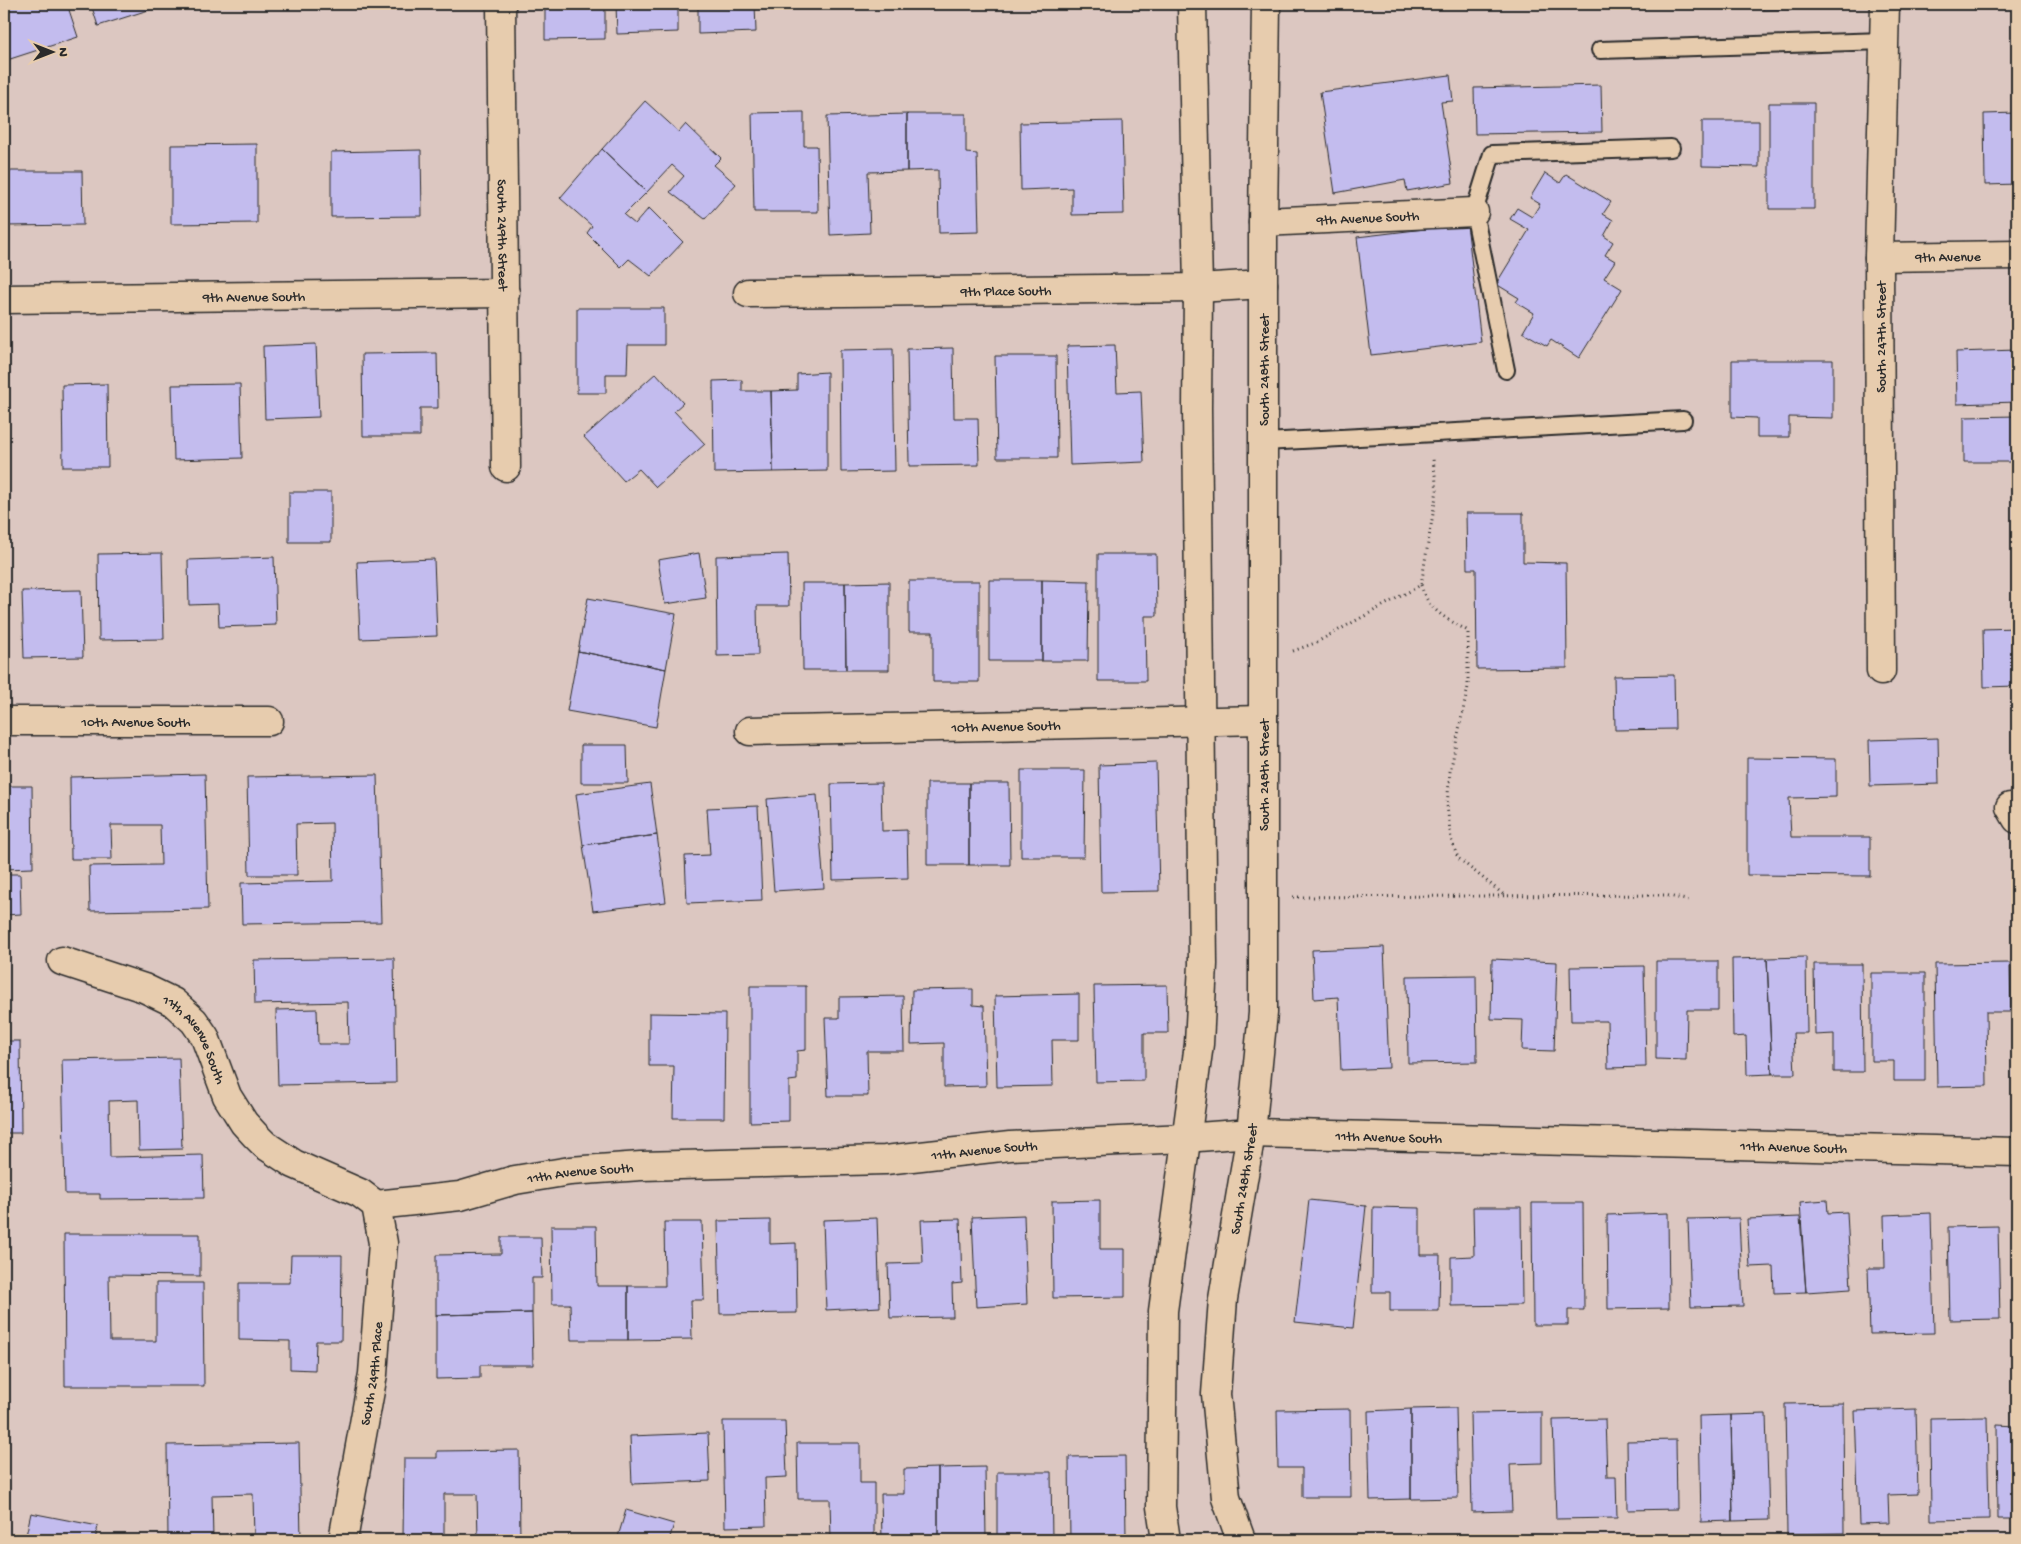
<svg xmlns="http://www.w3.org/2000/svg" width="2021" height="1544" font-family="'Gochi Hand',sans-serif">
  <style>
    .building { fill: #c3bcee; stroke: #2b2b2b }
    .lines { fill: none; stroke-linecap: round; stroke-linejoin: round }
    .service-casing { stroke: #2b2b2b; stroke-width: 20 }
    .minor-casing { stroke: #2b2b2b; stroke-width: 31 }
    .path { stroke: #2b2b2b; stroke-width: 3; stroke-dasharray: 1 4; stroke-linecap: butt }
    .service { stroke: #e7ccae; stroke-width: 16 }
    .minor { stroke: #e7ccae; stroke-width: 28 }
    .labels { text-anchor: middle; stroke-width: 4.5; stroke-linejoin: round; paint-order: stroke }
    .street-label { font-size: 14px; fill: #2b2b2b; stroke: #e7ccae }
  </style>
  <rect width="100%" height="100%" fill="#dcc7c1"/>
  <filter id="ink" filterUnits="userSpaceOnUse"><feTurbulence type="fractalNoise" baseFrequency=".02" numOctaves="2"/><feDisplacementMap in="SourceGraphic" scale="10" xChannelSelector="R" yChannelSelector="G"/><feConvolveMatrix kernelMatrix="1 2 1 2 8 2 1 2 1" color-interpolation-filters="sRGB"/></filter>
  <g filter="url(#ink)">
    <path class="building" d="M14,4H67L78,37L4,61V7Z
      M91,4H167L98,26Z
      M545,4H605V39L545,40Z
      M616,4H678V32L617,34Z
      M698,4H755L756,32L698,34Z
      M1763,4H1837V8L1763,10Z
      M1450,75L1453,101L1441,102L1453,183L1407,191L1405,180L1335,193L1320,92Z
      M1601,85L1602,132L1475,134L1474,88Z
      M645,101L679,132L686,124L721,158L714,165L736,184L705,219L670,192L684,176L672,165L647,192L602,149Z
      M1769,103H1814V209H1769Z
      M804,112V146H817L818,212H754L752,113Z
      M2017,113V184L1985,185L1984,114Z
      M907,114V171L868,172L870,233L830,235L827,116Z
      M907,114H966V153L977,154L979,232L939,233L938,170L907,171Z
      M1122,121L1124,214L1072,215V188L1021,190L1020,123Z
      M1702,121H1759V167L1702,166Z
      M257,144V223L171,224V145Z
      M602,149L647,192L624,215L635,224L649,208L683,242L651,276L629,259L621,267L587,233L592,226L560,198Z
      M421,150L422,216L331,217V152Z
      M4,171H82L83,225L4,226Z
      M1545,173L1560,183L1566,174L1611,202L1603,214L1613,220L1604,236L1613,242L1605,255L1615,261L1604,278L1622,289L1579,358L1551,340L1547,346L1523,332L1534,313L1516,302L1519,298L1496,284L1529,230L1510,219L1517,208L1532,217L1540,204L1530,198Z
      M1467,224L1481,342L1371,355L1357,237Z
      M577,308H664V345H628L627,374H606V393H577Z
      M316,344L319,417L265,419L263,346Z
      M1115,345L1117,392L1141,391L1144,462L1070,465L1067,346Z
      M953,348L954,418H978L979,465L909,466L907,349Z
      M893,349L895,471L841,472L840,350Z
      M2017,350V402L1957,404L1956,352Z
      M437,353L438,408H420V436H363L362,354Z
      M995,356H1056L1057,458H997Z
      M1732,360H1833V418L1789,417V437H1757V418L1732,417Z
      M827,372V471L773,472L771,391L797,390V374Z
      M656,373L683,403L674,411L705,444L656,487L639,469L624,481L584,437Z
      M742,380V391H771L773,472L714,473L713,381Z
      M107,384L108,467H63L62,385Z
      M240,384L242,458L174,460L172,385Z
      M2017,416V462H1964V417Z
      M289,492H331V542H289Z
      M1466,513H1523V562L1566,563L1567,668L1477,669L1476,569H1467Z
      M162,553L164,639L99,640L98,554Z
      M699,553L706,598L665,604L658,560Z
      M788,554L789,606H757L758,655L717,656L716,556Z
      M1098,554H1156L1157,616H1145L1146,681H1098Z
      M274,557L276,625L219,627L218,604L189,605L188,560Z
      M434,559L437,636L360,639L357,562Z
      M989,580H1042V661H989Z
      M1042,580L1089,581L1088,661H1042Z
      M909,581H979V682H933V632H909Z
      M889,582V670H846L845,583Z
      M802,583H845L846,670H803Z
      M81,590L83,657L24,658L22,591Z
      M588,598L676,614L666,669L578,651Z
      M4,604H7V652H4Z
      M2017,628V686L1984,687L1983,629Z
      M578,651L666,669L656,727L567,711Z
      M1674,675L1675,729L1615,730L1614,676Z
      M1938,738L1939,784L1870,786L1869,740Z
      M581,745H627L628,783H581Z
      M1747,758L1836,759V797L1789,798L1791,837H1870V876L1747,875Z
      M1156,763L1159,891L1101,892L1099,765Z
      M1021,770H1085L1084,857H1021Z
      M205,774L208,909L90,911L89,866L161,865L160,825H111L112,859H71L70,777Z
      M377,775L381,922L242,924L241,883L333,881L332,823L296,824L297,875H249L247,777Z
      M881,783L882,831L907,830L908,878L833,880L831,784Z
      M927,783H969V865H927Z
      M969,783H1009L1010,865H969Z
      M650,784L657,835L583,845L576,794Z
      M4,786H32L33,868L4,869Z
      M817,795L824,888L774,891L767,799Z
      M758,806L762,900L687,903L685,856L710,855L707,808Z
      M657,835L666,902L593,911L583,845Z
      M4,874H20L21,914L4,915Z
      M1384,947L1389,1068L1341,1070L1338,997L1314,999L1312,950Z
      M1806,957L1807,1033H1793L1795,1074H1772L1767,958Z
      M394,958L396,1083L278,1085L276,1010L317,1009L318,1044H349L348,1002L255,1004L254,960Z
      M1767,958L1772,1074L1747,1075L1746,1036L1733,1037L1732,959Z
      M1492,959L1557,962L1554,1051L1522,1050L1523,1020L1491,1019Z
      M1656,961H1718V1010H1687L1686,1060L1656,1059Z
      M2010,963L2011,1012H1986L1987,1086L1937,1087L1935,964Z
      M1814,964H1862L1863,1072H1834V1034L1815,1035Z
      M1644,966L1646,1067L1608,1068L1607,1021H1571L1570,967Z
      M1871,973H1925V1081H1894V1061H1871Z
      M1476,975L1477,1062L1408,1063L1407,976Z
      M1167,985L1168,1033H1144V1081L1096,1082L1094,986Z
      M750,986H806V1050L797,1051V1080L789,1081V1121L750,1122Z
      M973,989V1005L984,1006L986,1086L944,1087V1043L911,1044L912,990Z
      M1079,994V1040H1052L1053,1086L997,1087L995,996Z
      M903,996L904,1051H867L868,1096H828L825,1018H839V997Z
      M649,1013L725,1014L724,1118H673L674,1066H649Z
      M4,1041H20L21,1133H4Z
      M179,1058L182,1149L139,1150L138,1100L109,1101L110,1157L203,1155L204,1198L100,1199V1194H65L62,1060Z
      M1100,1200V1249H1125V1297L1053,1298L1052,1201Z
      M1309,1200L1366,1206L1353,1328L1295,1322Z
      M1827,1200L1828,1213L1847,1212L1851,1289L1806,1292L1800,1202Z
      M1532,1203H1583L1584,1310H1568V1325H1533Z
      M1373,1207L1420,1208V1255H1440L1439,1311H1390V1292H1372Z
      M1473,1207H1521L1522,1305L1451,1306V1257L1474,1256Z
      M1668,1213L1669,1308L1608,1309L1607,1215Z
      M1931,1213L1934,1333L1870,1334L1868,1268H1885L1884,1215Z
      M1024,1215L1027,1304L976,1307L972,1217Z
      M1800,1217L1806,1292L1774,1293L1773,1266L1750,1267L1747,1219Z
      M877,1218L880,1307L826,1310L823,1220Z
      M1739,1218L1743,1306L1691,1307L1688,1219Z
      M960,1219L962,1283L952,1284L953,1317L890,1318L888,1264L923,1263L921,1220Z
      M770,1220V1244L796,1243L797,1313L720,1314L718,1221Z
      M664,1222H702L704,1300H691L692,1339L628,1340V1286H665Z
      M551,1226H596L597,1286H628V1340H571L570,1304H552Z
      M1998,1226L2000,1319L1950,1320L1948,1227Z
      M64,1234H200V1276L109,1275L110,1341H156V1283H203L204,1386H65Z
      M501,1237H541L542,1278H532V1313L436,1315V1255L501,1254Z
      M291,1255H342L341,1341H316L315,1370L290,1369V1341L239,1340V1283H290Z
      M532,1313L533,1365H480V1378L436,1379V1315Z
      M1843,1403L1844,1533L1787,1534L1785,1404Z
      M1456,1408L1458,1498L1411,1499V1409Z
      M1350,1409L1351,1497H1302V1468H1278L1277,1410Z
      M1411,1409V1499L1370,1500L1368,1411Z
      M1916,1409L1918,1494L1888,1495L1889,1523L1859,1524L1855,1411Z
      M1542,1412V1463L1510,1464L1512,1511L1472,1512L1470,1413Z
      M1766,1414L1769,1520L1733,1521L1731,1415Z
      M1731,1415L1733,1521L1701,1522L1699,1416Z
      M1987,1417L1989,1519L1931,1520L1930,1418Z
      M1605,1419L1607,1477H1616L1617,1518L1556,1519L1553,1420Z
      M723,1421H785L787,1477L765,1478L766,1526L725,1527Z
      M1997,1425L2017,1426V1519H1998Z
      M708,1433L710,1481L632,1484L630,1436Z
      M1676,1440L1677,1509L1628,1510L1627,1441Z
      M299,1443L301,1539H254L253,1494L212,1495L213,1540H168L167,1445Z
      M797,1443H860V1483H874V1540H831L830,1499H798Z
      M519,1450L520,1540H478L477,1494H444V1539L403,1540L404,1458H437V1451Z
      M1125,1456L1126,1540H1070L1069,1457Z
      M985,1467L986,1540H938V1468Z
      M938,1468V1540H882L881,1494H904V1469Z
      M997,1472H1051L1052,1540H997Z
      M626,1510L674,1524L669,1540H617Z
      M31,1513L98,1526L95,1540H25Z"/>
    <g class="lines">
      <defs>
        <path id="service" d="M1600,50L1885,41
          M1506,370L1474,212L1492,154L1671,148
          M1263,442L1683,420"/>
        <g id="minor">
          <path id="s1" d="M501,4L506,467"/>
          <path id="s2" d="M1263,222L1474,212"/>
          <path id="s3" d="M1879,257L2017,255"/>
          <path id="s4" d="M748,293L1198,288L1263,284"/>
          <path id="s5" d="M4,299L505,293"/>
          <path d="M1881,671L1879,257L1885,4"/>
          <path id="s6" d="M4,721H269"/>
          <path id="s7" d="M750,731L1263,720"/>
          <path d="M2010,807L2017,819"/>
          <path id="s8" d="M62,961L144,988L173,1002L194,1021L205,1037L227,1096L244,1123L255,1135L265,1145L294,1164L360,1193L376,1205L460,1196L515,1180L570,1171L641,1166L885,1160L1010,1146L1185,1138L1251,1133L2017,1152"/>
          <path id="s9" d="M343,1540L373,1374L383,1243L376,1205"/>
          <path d="M1166,1540L1161,1507L1163,1311L1199,1044L1203,964L1197,408L1198,288L1192,4"/>
          <path id="s10" d="M1241,1540L1226,1498L1216,1394L1223,1299L1251,1133L1263,1013V222L1266,4"/>
        </g>
      </defs>
      <use href="#service" class="service-casing"/>
      <use href="#minor" class="minor-casing"/>
      <path class="path" d="M1421,585C1428,611 1446,618 1468,631V687L1450,772L1447,805L1451,839L1458,858L1504,895
        M1293,651L1315,643L1421,585L1437,490L1433,459
        M1293,897L1665,895L1690,901"/>
      <use href="#service" class="service"/>
      <use href="#minor" class="minor"/>
    </g>
  </g>
  <g class="labels">
    <g class="street-label">
      <text dy="5" stroke="none"><textPath href="#s2" startOffset="105">9th Avenue South</textPath></text>
      <text dy="5" stroke="none"><textPath href="#s1" startOffset="231">South 249th Street</textPath></text>
      <text dy="5" stroke="none"><textPath href="#s3" startOffset="69">9th Avenue</textPath></text>
      <text dy="5" stroke="none"><textPath href="#s4" startOffset="258">9th Place South</textPath></text>
      <text dy="5" stroke="none"><textPath href="#s5" startOffset="250">9th Avenue South</textPath></text>
      <text transform="translate(1880 337) rotate(-90)" y="5">South 247th Street</text>
      <text transform="translate(1263 370) rotate(-90)" y="5">South 248th Street</text>
      <text dy="5" stroke="none"><textPath href="#s6" startOffset="132">10th Avenue South</textPath></text>
      <text dy="5" stroke="none"><textPath href="#s7" startOffset="256">10th Avenue South</textPath></text>
      <text transform="translate(1263 775) rotate(-90)" y="5">South 248th Street</text>
      <text dy="5" stroke="none"><textPath href="#s8" startOffset="162">11th Avenue South</textPath></text>
      <text dy="5" stroke="none"><textPath href="#s8" startOffset="1436">11th Avenue South</textPath></text>
      <text dy="5" stroke="none"><textPath href="#s8" startOffset="1841">11th Avenue South</textPath></text>
      <text dy="5" stroke="none"><textPath href="#s8" startOffset="1031">11th Avenue South</textPath></text>
      <text dy="5" stroke="none"><textPath href="#s8" startOffset="626">11th Avenue South</textPath></text>
      <text dy="5" stroke="none"><textPath href="#s10" startOffset="366">South 248th Street</textPath></text>
      <text dy="5" stroke="none"><textPath href="#s9" startOffset="169">South 249th Place</textPath></text>
    </g>
  </g>
  <rect width="2021" height="1544" fill="none" stroke="#e7ccae" stroke-width="20"/>
  <rect x="10" y="10" width="2001" height="1524" fill="none" stroke="#2b2b2b" stroke-width="2" filter="url(#ink)"/>
  <g transform="translate(52 52) rotate(90)" stroke="#e7ccae" stroke-width="4" paint-order="stroke">
  <path d="M0-4L9 19L0 12L-9 19Z" fill="#2b2b2b"/>
  <text y="-8" font-size="14" font-weight="bold" text-anchor="middle" fill="#2b2b2b">N</text>
  </g>
</svg>
